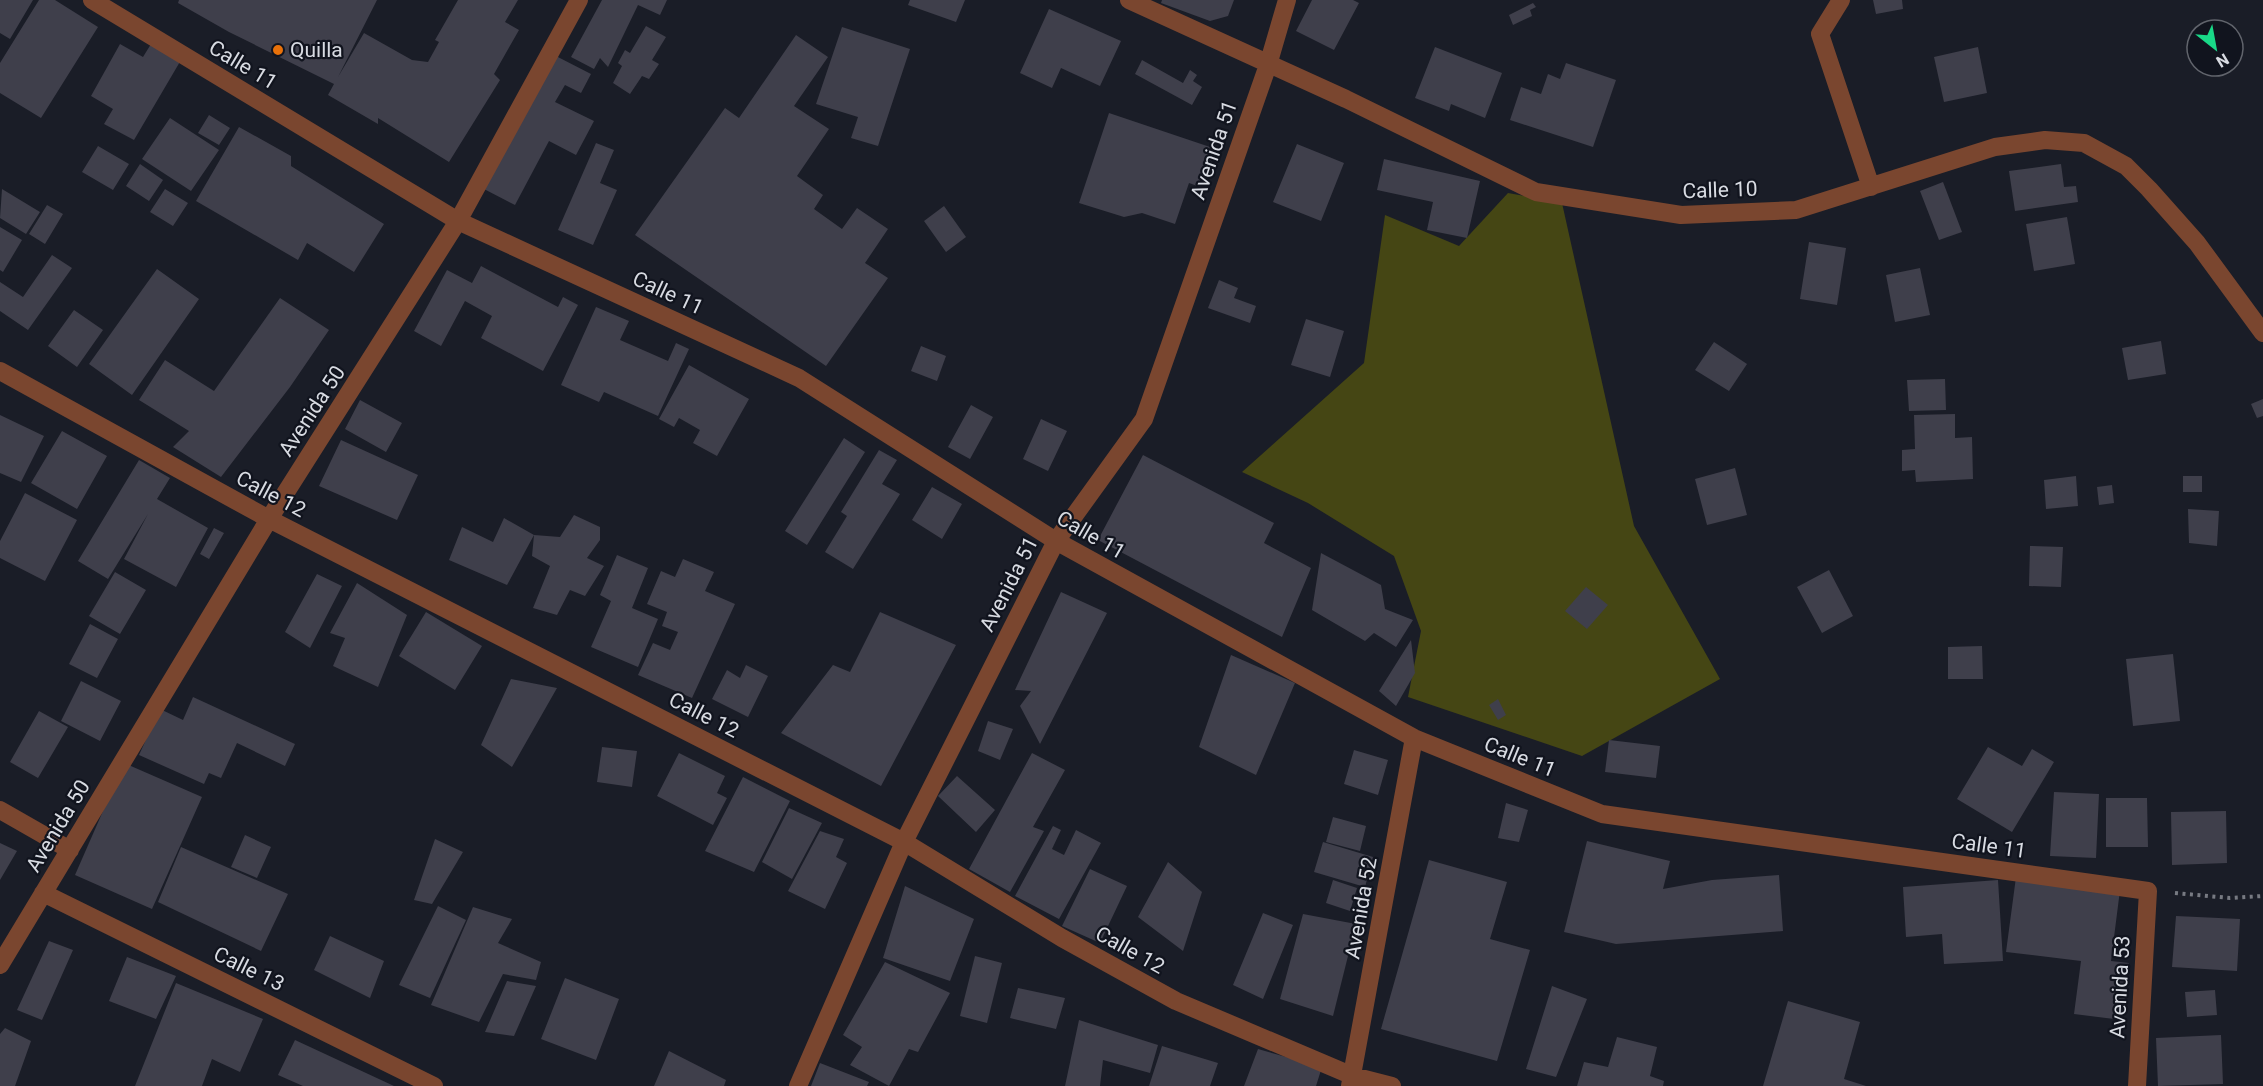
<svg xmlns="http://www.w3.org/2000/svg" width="2263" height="1086" font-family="Roboto,sans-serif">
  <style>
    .forest { fill: #454614 }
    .building { fill: #3f3f4b }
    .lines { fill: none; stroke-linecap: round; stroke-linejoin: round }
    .path { stroke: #777a82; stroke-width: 4; stroke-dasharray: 3 4.5; stroke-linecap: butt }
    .minor { stroke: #7a462f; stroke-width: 18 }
    .food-dot { fill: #e8710a; stroke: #11141e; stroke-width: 2 }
    .labels { text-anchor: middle; stroke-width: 4.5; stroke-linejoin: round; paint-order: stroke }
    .poi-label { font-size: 21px; fill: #d8dbe2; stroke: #11141e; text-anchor: start }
    .street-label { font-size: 21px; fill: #d8dbe2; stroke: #11141e }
  </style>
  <rect width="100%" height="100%" fill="#1a1d27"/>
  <path class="forest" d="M1508,193L1562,203L1634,526L1720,679L1582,756L1408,697L1421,631L1394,556L1308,503L1242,472L1364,363L1385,215L1459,246Z"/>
  <path class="building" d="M0,0H33L10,39L0,33Z
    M39,0H55L98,27L41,118L0,93V63Z
    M179,0H377L338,77L364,33L412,60L428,62L439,42L435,40L458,0H518L505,22L519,30L494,74L500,80L449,162L378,118V124L328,95L334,84L229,32L178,3Z
    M602,0H667L660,15L638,5L608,67L600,58L594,69L571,57Z
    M910,0H965L956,22L908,5Z
    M1162,0H1234L1228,16L1210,21L1161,3Z
    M1312,0H1353L1359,3L1334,50L1296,31Z
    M1873,0H1902L1903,9L1876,14Z
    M1533,3L1536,7L1530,10L1532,16L1513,25L1509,15Z
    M1049,9L1121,41L1100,86L1061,68L1052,88L1020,73Z
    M646,26L666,37L652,60L659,64L649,79L642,76L630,94L613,83L622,66L618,63L625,50L630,53Z
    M842,27L910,49L878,146L851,138L858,117L816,104Z
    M796,35L828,57L794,106L829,129L797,176L823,195L814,209L842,229L857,208L888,229L865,263L888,278L826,366L635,235L725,108L739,118Z
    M120,44L143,57L151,44L181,60L134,140L104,124L113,109L91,96Z
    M1435,47L1502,73L1485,118L1451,104L1449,111L1415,98Z
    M1978,47L1987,93L1944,102L1934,57Z
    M554,55L591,74L581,93L565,85L555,102L594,121L576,155L549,141L515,205L484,189Z
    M1142,60L1183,83L1190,70L1197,75L1193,81L1202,87L1192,105L1135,74Z
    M1566,63L1616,80L1593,147L1510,120L1521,87L1541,94L1548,74L1560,79Z
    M1109,113L1216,149L1203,188L1189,183L1175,224L1142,213L1124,217L1079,203Z
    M209,115L230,128L219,145L198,133Z
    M170,118L219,150L191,191L142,159Z
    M239,127L291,156V166L384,224L354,272L307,243L298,260L196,201Z
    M596,143L614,150L600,183L617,190L593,245L558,230Z
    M1297,144L1344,163L1321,221L1273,202Z
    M98,146L129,164L113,190L82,172Z
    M1384,159L1480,181L1467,238L1427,230L1433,202L1377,190Z
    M140,164L163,180L149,201L126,186Z
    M2061,164L2064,187L2076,186L2078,202L2015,211L2009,171Z
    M1943,182L1962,232L1939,240L1920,191Z
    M2,189L40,212L26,234L0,218Z
    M165,189L188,203L173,226L150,212Z
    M47,205L63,214L45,244L29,234Z
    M944,206L966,237L946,252L924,221Z
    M2067,217L2075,264L2034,271L2026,224Z
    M0,227L22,240L3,272L0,270Z
    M1809,242L1846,248L1837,305L1800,299Z
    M52,255L72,268L28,330L0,311V282L23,297Z
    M481,266L558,307L563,297L578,305L543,371L481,338L492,316L465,301L441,346L414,331L447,270L472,283Z
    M1920,268L1930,315L1895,322L1886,275Z
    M157,269L199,299L132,395L89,364Z
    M1219,280L1238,288L1234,298L1256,306L1250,323L1208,308Z
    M280,298L329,330L290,387L221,477L173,447L189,431L139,400L165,360L214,391Z
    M596,307L629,321L620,340L668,361L676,343L689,349L658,416L604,392L599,402L561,385Z
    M74,310L103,330L77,367L48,346Z
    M1306,319L1344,331L1330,377L1291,365Z
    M2161,341L2166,374L2128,380L2122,348Z
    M1714,342L1747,364L1729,391L1695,370Z
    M921,346L946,356L937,381L911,371Z
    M689,365L749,399L717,456L693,443L700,430L679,418L674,427L659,419Z
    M1945,379L1946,410L1909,411L1907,380Z
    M2263,399V416L2257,418L2251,404Z
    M360,400L402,423L386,452L345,429Z
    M971,405L993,417L970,459L948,447Z
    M1955,414V438L1972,437L1973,479L1916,482L1915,470L1902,471V450L1915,449L1914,415Z
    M0,415L44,436L21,482L0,473Z
    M1041,419L1067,431L1048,471L1023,459Z
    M62,431L107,456L77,509L31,483Z
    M844,438L865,452L807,545L785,531Z
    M341,440L418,475L397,520L319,486Z
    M879,450L897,460L882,484L900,494L853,569L825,552L847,516L841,512Z
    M1143,455L1274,523L1264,543L1311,568L1282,637L1098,540Z
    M139,460L170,478L157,499L208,528L176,587L124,559L148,514L108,579L78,561Z
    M1735,468L1747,515L1707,525L1695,479Z
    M2076,476L2078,506L2046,509L2044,480Z
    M2183,476H2202V492H2183Z
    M2112,485L2114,503L2099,505L2097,487Z
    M932,487L962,504L942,539L912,520Z
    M25,493L77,520L45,581L0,558V541Z
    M2188,509L2219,511L2217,546L2189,543Z
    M574,515L600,527V540L587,558L604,566L585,596L570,590L557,615L533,608L550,566L532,556L534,535L560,537Z
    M504,518L534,535L507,585L449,560L462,527L493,542Z
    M214,528L224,533L209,559L200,554Z
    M2030,546L2063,547L2061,587L2029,586Z
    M1321,553L1381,585L1385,609L1413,620L1396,647L1374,633L1365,641L1312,610Z
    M617,555L648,568L632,608L658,619L638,667L591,647L611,601L600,595Z
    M683,559L714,572L705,591L735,604L692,698L638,675L653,643L670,650L678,632L662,626L667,612L647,604L661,571L675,577Z
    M1829,570L1853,616L1822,633L1797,587Z
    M115,572L146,590L120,634L89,616Z
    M317,574L342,586L310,648L285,632Z
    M357,583L407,615L378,687L333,666L345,638L330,633Z
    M1586,587L1608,605L1587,629L1565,611Z
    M1061,592L1107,613L1040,744L1020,706L1031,691L1015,690Z
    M426,612L482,646L455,690L399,656Z
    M880,612L956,645L881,786L781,733L833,665L850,672Z
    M90,624L118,639L97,678L69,664Z
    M1411,640L1415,673L1396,706L1379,691Z
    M1982,646L1983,679H1948V647Z
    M2173,654L2180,721L2133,726L2126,659Z
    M1231,655L1295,683L1256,775L1199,747Z
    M746,665L768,676L748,717L712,699L727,670L740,678Z
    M511,679L557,688L512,767L481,745Z
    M81,681L121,701L100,741L61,721Z
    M193,697L295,744L285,766L237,743L221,778L209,773L204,784L139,755L160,709L183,720Z
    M1498,699L1506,715L1498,720L1489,705Z
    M39,711L68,727L38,778L10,762Z
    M988,721L1013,729L1000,760L978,751Z
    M1609,740L1660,746L1656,778L1605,772Z
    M602,747L637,751L632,787L597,782Z
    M1988,747L2022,766L2032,749L2054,762L2012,832L1957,799Z
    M1354,750L1388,760L1378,795L1344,784Z
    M679,753L725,776L717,793L727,798L713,825L657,796Z
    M1032,753L1065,770L1033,827L1044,831L1010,892L969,869Z
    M124,763L202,797L152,909L75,875Z
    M957,776L995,810L976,832L938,796Z
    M743,777L790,801L754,872L705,851Z
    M2054,792L2099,794L2096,858L2050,856Z
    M2106,798H2147L2148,847H2106Z
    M1506,803L1528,810L1519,842L1498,838Z
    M789,808L822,823L792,879L762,862Z
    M2226,811L2227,863L2172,865L2171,812Z
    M1333,817L1366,826L1360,851L1326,842Z
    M1053,826L1061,830L1052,849L1064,855L1076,830L1101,843L1059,919L1015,896Z
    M820,831L844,839L836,857L847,863L825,909L788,891Z
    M245,835L271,847L257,878L231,867Z
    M435,839L463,852L432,904L414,900Z
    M1587,841L1670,861L1663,889L1712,880L1779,875L1783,931L1616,944L1564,932Z
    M1323,842L1373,857L1365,887L1314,872Z
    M0,843L17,851L0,880Z
    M181,847L288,894L261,951L158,902Z
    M1429,860L1507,882L1490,939L1530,950L1497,1061L1381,1029Z
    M1168,862L1202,892L1183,951L1138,917Z
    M1090,869L1127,886L1100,943L1062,926Z
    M2016,877L2120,890L2111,961L2129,963L2122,1020L2074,1014L2081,961L2006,952Z
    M1333,880L1357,888L1350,911L1326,903Z
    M1998,880L2003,961L1944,964L1942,934L1906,937L1903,887Z
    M905,886L974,919L950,981L883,958Z
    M438,906L466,920L430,998L399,985Z
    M473,907L512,919L498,943L541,962L536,980L503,974L479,1022L431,1005Z
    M1263,913L1293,925L1263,999L1233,985Z
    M1303,914L1356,924L1333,1016L1280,999Z
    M2176,916L2240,919L2237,971L2172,967Z
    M330,936L384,961L370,998L314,970Z
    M49,941L73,950L42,1020L17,1010Z
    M975,956L1002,963L987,1023L960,1016Z
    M127,957L176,976L156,1019L109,1001Z
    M885,962L950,993L918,1052L909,1049L889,1086L850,1065L862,1047L843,1035Z
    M565,978L619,999L596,1060L541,1039Z
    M507,981L536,986L514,1036L485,1032Z
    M176,983L263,1019L240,1072L212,1059L202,1086H135Z
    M1552,986L1587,999L1556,1077L1526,1069Z
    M1018,988L1065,998L1056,1029L1010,1018Z
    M2215,990L2217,1015L2187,1017L2185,992Z
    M1788,1001L1860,1022L1844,1079L1866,1086H1763Z
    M1079,1020L1158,1045L1150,1073L1103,1060L1100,1086H1065Z
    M5,1028L31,1041L15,1086H0V1034Z
    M2221,1035L2223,1084L2158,1086L2156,1038Z
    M1617,1037L1657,1047L1650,1076L1664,1081L1663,1086H1577L1584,1062L1608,1067Z
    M295,1040L394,1086H303L278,1075Z
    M1162,1046L1218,1063L1210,1086H1149Z
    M1258,1049L1322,1067L1316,1086H1244Z
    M669,1051L726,1080L724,1086H654Z
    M820,1063L869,1082L867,1086H811Z"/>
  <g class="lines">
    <path class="path" d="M2175,893L2230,898L2263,896"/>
    <path class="minor" d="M92,0L458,221L799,378L1056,541L1414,738L1602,814L2148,891L2137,1086
      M1129,0L1346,99L1536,192L1681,215L1796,210L1995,147L2045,140L2084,143L2126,166L2149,189L2197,243L2263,333
      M1841,0L1820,34L1871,187
      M0,371L269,519L904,842L1062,938L1176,1001L1353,1076L1392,1086
      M0,810L70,850
      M43,893L434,1086
      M0,965L269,519L458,221L579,0
      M798,1086L904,842L1056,541L1144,419L1268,65L1287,0
      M1350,1086L1414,738"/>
  </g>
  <circle class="food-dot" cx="278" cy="50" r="6"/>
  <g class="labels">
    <g class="poi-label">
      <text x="290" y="57">Quilla</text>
    </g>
    <g class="street-label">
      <text transform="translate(243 65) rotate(31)" y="7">Calle 11</text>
      <text transform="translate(1214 150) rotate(-71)" y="7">Avenida 51</text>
      <text transform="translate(1720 190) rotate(-2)" y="7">Calle 10</text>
      <text transform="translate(668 293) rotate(25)" y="7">Calle 11</text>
      <text transform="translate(312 411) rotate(-57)" y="7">Avenida 50</text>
      <text transform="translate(271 494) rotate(28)" y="7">Calle 12</text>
      <text transform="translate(1091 535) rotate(30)" y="7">Calle 11</text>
      <text transform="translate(1009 584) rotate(-63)" y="7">Avenida 51</text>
      <text transform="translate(704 715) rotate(27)" y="7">Calle 12</text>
      <text transform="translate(1520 757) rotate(22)" y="7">Calle 11</text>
      <text transform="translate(58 826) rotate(-59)" y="7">Avenida 50</text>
      <text transform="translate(1989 846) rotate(8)" y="7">Calle 11</text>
      <text transform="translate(1361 908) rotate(-80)" y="7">Avenida 52</text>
      <text transform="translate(1130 950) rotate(29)" y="7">Calle 12</text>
      <text transform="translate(249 969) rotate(26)" y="7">Calle 13</text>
      <text transform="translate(2120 987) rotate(-87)" y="7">Avenida 53</text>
    </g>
  </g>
  <g transform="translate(2215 48) rotate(149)"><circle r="28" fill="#11141e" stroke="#61646c" stroke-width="1.5"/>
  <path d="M0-4.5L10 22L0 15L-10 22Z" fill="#19d988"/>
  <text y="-9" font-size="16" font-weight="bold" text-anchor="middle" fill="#d8dbe2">N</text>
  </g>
</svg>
